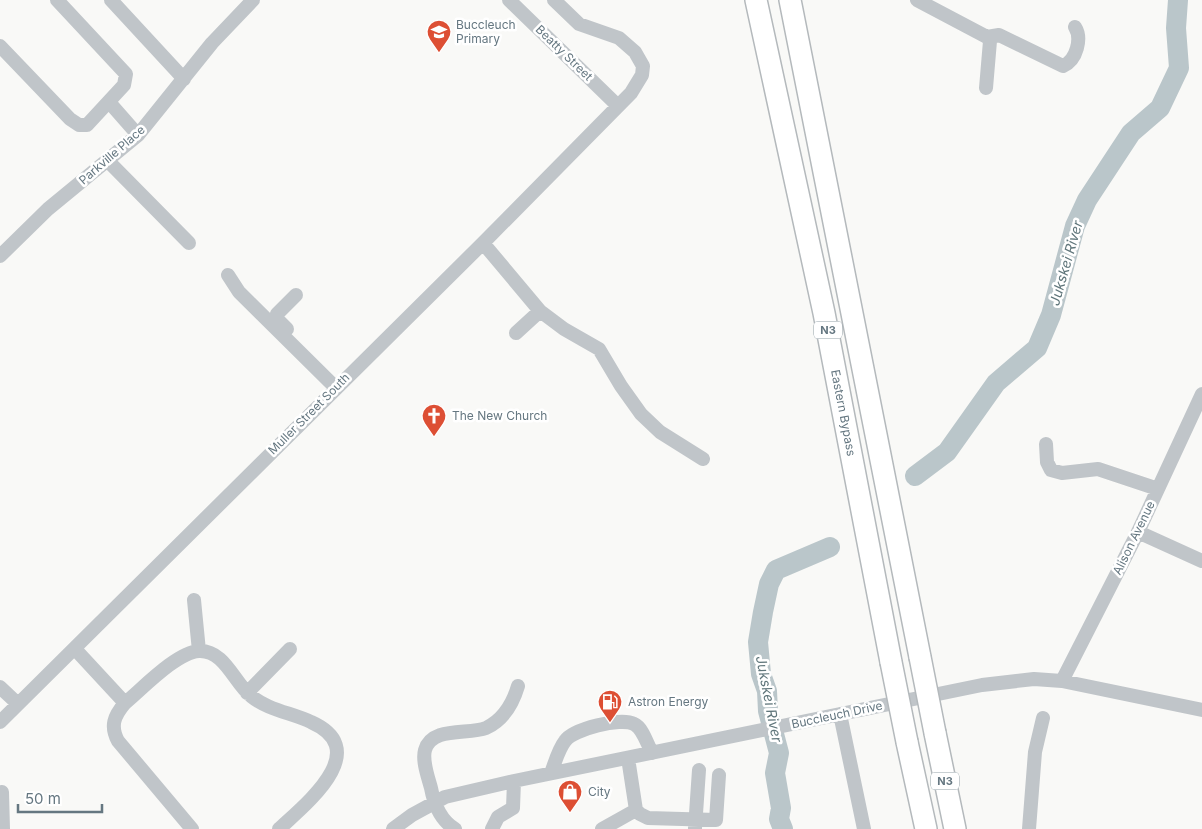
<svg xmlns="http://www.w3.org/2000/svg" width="1202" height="829" font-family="Inter,sans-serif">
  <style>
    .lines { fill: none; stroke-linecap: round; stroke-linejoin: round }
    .river { stroke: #bac6ca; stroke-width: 20 }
    .highway-casing { stroke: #b4b9bc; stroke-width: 24 }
    .minor { stroke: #c0c5c9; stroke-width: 14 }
    .highway { stroke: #fff; stroke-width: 21 }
    .highway-bridge-casing { stroke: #b4b9bc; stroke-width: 24; stroke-linecap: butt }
    .highway-bridge { stroke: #fff; stroke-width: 21 }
    .labels { text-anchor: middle; stroke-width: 5; stroke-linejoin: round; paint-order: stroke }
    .shield { fill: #fff; stroke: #93a0a7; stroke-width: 1 }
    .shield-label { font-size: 11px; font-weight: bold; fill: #657781 }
    .poi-label { font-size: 12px; fill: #657781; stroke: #fff; text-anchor: start }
    .street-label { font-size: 12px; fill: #657781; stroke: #fff }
    .water-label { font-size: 14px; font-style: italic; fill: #60767b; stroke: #fff }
  </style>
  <rect width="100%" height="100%" fill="#f9f9f7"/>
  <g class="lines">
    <path class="river" d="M915,476L947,452L996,383L1037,348L1051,315L1075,226L1087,200L1131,133L1160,108L1179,68L1176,28L1178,0
      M783,829L779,819L781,808L775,773L779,753L768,711L767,691L761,674L758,642L763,612L769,584L776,570L830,547"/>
    <defs>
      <g id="highway">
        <path id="s1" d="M756,0L824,313L891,662"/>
        <path d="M790,0L920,657"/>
        <path d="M935,733L955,829"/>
        <path d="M907,742L926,829"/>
      </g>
    </defs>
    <use href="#highway" class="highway-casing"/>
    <path class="minor" d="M111,0L184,79
      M509,0L618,106
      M917,0L987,37L990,41L986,88
      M987,37L999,35L1063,66C1077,60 1082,38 1075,27
      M0,46L70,119L79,125H87L124,85L126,74L57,0
      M109,102L138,135
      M108,161L189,243
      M483,243L540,311L564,329L599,349L621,386L641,414L660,432L703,459
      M0,256L48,209L138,135L212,43L253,0
      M228,275L239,292L335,387
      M287,329L276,318L277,314L296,295
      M516,333L540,311
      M1046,444L1047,462L1051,470L1062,473L1098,469L1158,489
      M1138,532L1202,561
      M194,600L199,651
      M75,649L125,703C114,716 110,726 118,741L192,829
      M1062,681L1138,532L1202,394
      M0,687L18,704
      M247,693L290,649
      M125,703C142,689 177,652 199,651C225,650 234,683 251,696C268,710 292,713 311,722C374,750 306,804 279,829
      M840,714L864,829
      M0,722L483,243L631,93L642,75L643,66L635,52L619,38L579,24L554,0
      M628,758L636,810L640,814L648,818L716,820L719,775
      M551,773C555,763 558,750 565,741C573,729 621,717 634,724C643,728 647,744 652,753
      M2,792L3,829
      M695,828L699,770
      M393,829L412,815L445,797L514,781L982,685L1034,679L1062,681L1202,710
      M455,829C440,820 434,804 431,788C428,777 422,761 425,750C432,726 468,735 486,728C503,720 513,703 518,686
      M492,829L498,817L513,808L514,781
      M602,829L636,810
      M1029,829L1035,752L1043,718"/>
    <use href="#highway" class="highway"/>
    <defs>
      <path id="highway-bridge" d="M920,657L935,733
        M891,662L907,742"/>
    </defs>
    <use href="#highway-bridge" class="highway-bridge-casing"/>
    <use href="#highway-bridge" class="highway-bridge"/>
  </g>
  <defs>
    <symbol id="school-pin" viewBox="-11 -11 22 30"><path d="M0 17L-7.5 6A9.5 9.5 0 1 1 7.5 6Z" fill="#dd4f34" stroke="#fff"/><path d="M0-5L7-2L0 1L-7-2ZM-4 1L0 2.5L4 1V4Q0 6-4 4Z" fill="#fff"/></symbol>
    <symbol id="church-pin" viewBox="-11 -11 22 30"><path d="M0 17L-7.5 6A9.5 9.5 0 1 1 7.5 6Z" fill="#dd4f34" stroke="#fff"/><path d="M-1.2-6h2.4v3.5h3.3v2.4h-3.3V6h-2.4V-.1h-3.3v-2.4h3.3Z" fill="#fff"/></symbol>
    <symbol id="fuel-pin" viewBox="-11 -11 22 30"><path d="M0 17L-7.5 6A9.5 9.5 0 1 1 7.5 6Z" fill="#dd4f34" stroke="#fff"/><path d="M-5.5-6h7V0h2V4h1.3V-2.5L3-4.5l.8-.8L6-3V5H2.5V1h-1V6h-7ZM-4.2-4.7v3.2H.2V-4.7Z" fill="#fff"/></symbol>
    <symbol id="shop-pin" viewBox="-11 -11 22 30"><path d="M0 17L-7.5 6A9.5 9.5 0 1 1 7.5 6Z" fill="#dd4f34" stroke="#fff"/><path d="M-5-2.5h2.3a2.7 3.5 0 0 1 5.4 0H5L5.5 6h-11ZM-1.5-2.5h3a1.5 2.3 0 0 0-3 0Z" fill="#fff"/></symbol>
  </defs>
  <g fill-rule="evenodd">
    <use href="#school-pin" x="425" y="18" width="28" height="38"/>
    <use href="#church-pin" x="420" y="402" width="28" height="38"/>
    <use href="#fuel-pin" x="596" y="688" width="28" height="38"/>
    <use href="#shop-pin" x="556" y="778" width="28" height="38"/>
  </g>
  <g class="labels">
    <g class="shield">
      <rect x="814" y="321.5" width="28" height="17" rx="4"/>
      <rect x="931" y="772.5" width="28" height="17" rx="4"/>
    </g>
    <g class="shield-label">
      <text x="828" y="334">N3</text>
      <text x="945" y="785">N3</text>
    </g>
    <g class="poi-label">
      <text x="456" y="29">Buccleuch<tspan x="456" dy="14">Primary</tspan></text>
      <text x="452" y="420">The New Church</text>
      <text x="628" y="706">Astron Energy</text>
      <text x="588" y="796">City</text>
    </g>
    <g class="street-label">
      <text transform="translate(564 53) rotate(44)" y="4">Beatty Street</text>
      <text transform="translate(112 155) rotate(-41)" y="4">Parkville Place</text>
      <text transform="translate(309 414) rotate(-45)" y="4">Muller Street South</text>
      <text dy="4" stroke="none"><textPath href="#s1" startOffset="422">Eastern Bypass</textPath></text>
      <text transform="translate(1134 538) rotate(-64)" y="4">Alison Avenue</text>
      <text transform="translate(837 715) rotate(-12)" y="4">Buccleuch Drive</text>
    </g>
    <g class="water-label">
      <text transform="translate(1066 263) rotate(-74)" y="5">Jukskei River</text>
      <text transform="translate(769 699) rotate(79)" y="5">Jukskei River</text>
    </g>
  </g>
  <path d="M18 804v8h84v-8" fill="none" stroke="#657781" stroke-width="2.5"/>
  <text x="25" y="804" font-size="15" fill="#657781" stroke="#ffffff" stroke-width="4" paint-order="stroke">50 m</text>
</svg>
